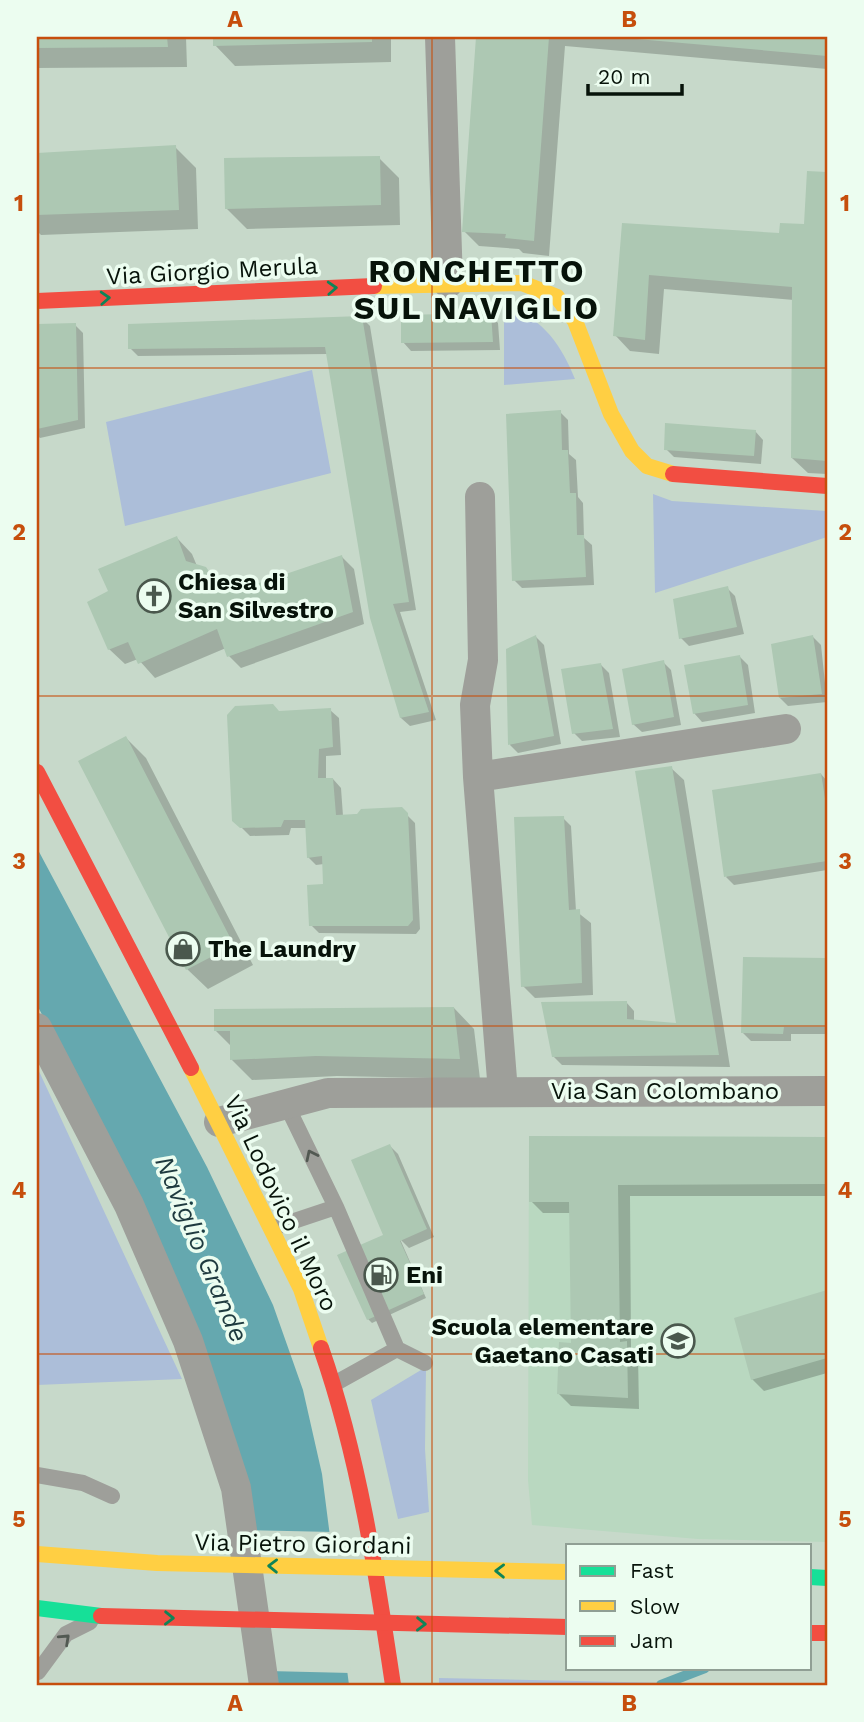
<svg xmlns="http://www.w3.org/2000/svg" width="864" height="1722" font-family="'Work Sans',sans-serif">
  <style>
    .built { fill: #b9d8c0 }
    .green { fill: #acbed9 }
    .water { fill: #65a8af }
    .pier { fill: #c7d9ca }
    .shadow { fill: #0003 }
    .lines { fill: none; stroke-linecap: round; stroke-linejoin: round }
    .stream { stroke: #65a8af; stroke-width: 10 }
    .building { fill: #adc8b3 }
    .lane { stroke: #9e9f9a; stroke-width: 16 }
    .street { stroke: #9e9f9a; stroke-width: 30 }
    .fast { stroke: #16e098; stroke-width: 16 }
    .slow { stroke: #ffcf43; stroke-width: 16 }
    .jam { stroke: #f24e42; stroke-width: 16 }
    .slow-bridge { stroke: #ffcf43; stroke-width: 16 }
    .jam-bridge { stroke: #f24e42; stroke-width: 16 }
    .oneway { stroke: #0f8458 }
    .oneway2 { stroke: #525952 }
    .grid { fill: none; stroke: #c64e0c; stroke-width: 2; stroke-opacity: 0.55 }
    .labels { text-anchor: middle; stroke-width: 7; stroke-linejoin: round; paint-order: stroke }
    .street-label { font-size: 24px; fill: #07130a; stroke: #ecfdf0 }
    .poi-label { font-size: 24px; font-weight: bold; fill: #07130a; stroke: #ecfdf0; text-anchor: start }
    .water-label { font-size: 26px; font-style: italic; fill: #1e3a3f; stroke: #ecfdf0 }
    .district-label { font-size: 32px; font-weight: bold; letter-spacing: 2px; fill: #07130a; stroke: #ecfdf0 }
    .neatline { fill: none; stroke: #c64e0c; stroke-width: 2.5 }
    .grid-label { font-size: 23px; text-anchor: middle; font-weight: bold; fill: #c64e0c }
  </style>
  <rect width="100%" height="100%" fill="#c7d9ca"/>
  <path class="built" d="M529,1136L827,1137V1542L698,1539L532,1525L528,1480Z"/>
  <path class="green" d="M504,310C541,312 563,349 575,379L504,385Z
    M312,370L331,473L125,526L106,422Z
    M653,494L672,501L827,511V537L655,593Z
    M37,1067L182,1379L37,1385Z
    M426,1367L425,1449L429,1512L398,1519L371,1400Z
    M439,1678L759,1685H439Z
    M127,1683H245L246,1685H123Z"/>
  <path class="water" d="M37,848L207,1167L273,1305L303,1390L322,1474L349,1685H273L241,1469L139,1200L37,1005Z"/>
  <path class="pier" d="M247,1530L333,1532L351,1673L268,1671Z"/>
  <path class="shadow" d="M37,37H186L187,67L37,68Z
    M215,37H391V62L235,66L215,45Z
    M478,37H827V69L565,46L549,256L523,253L519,249L479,246L464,231Z
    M175,147L196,168L198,229L41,235L37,231V155Z
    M379,158L399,178L400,225L247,229L226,208Z
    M808,173L827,174V474L808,473L792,458L794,300L664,289L659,354L630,351L615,335L624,224L780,235L806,226Z
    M490,315L498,323L500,350L411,351L403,342Z
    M362,318L370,326L416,610L400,612L436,720L410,726L401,718L328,354L138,356L130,348Z
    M75,325L83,333L85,428L40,438L37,435V326Z
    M560,412L568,420L569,454L576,460L578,497L583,503L584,538L592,545L594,585L522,588L514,580Z
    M755,431L763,440L761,464L674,457L666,449Z
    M177,538L192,554L197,566L205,569L223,588L229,586L236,593L342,557L354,569L364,624L241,668L229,656L226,648L155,678L138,659L125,664L109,649L110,592Z
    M727,588L735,596L744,634L689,646L681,638Z
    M536,637L544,645L561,744L518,753L510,745Z
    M813,637L821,645L827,702L788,706L780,698Z
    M740,657L748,665L755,713L702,722L694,713Z
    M663,662L671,670L681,725L642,732L633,724Z
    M601,665L609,673L620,737L582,741L574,733Z
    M330,710L339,718L341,755L326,756V779H333L341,788L343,816L401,809L415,823L420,929L416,934L319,933L311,925L325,886L324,864L316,865L308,857L307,828H291L289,835L250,836L234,820L279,713Z
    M126,738L146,758L253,965L208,989L187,969Z
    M671,768L684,780L730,1067L562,1065L553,1056L626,1002L634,1011V1021L678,1024Z
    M821,774L827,781V870L734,885L726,877Z
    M563,818L571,826L576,911L591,923L593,995L535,998L523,986Z
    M745,959H827V1034H791V1041H751L743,1033Z
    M454,1008L474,1029L480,1079L337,1076L252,1080L232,1060L231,1046L216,1031Z
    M531,1137L827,1139V1196H630L631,1348L638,1355L639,1409L571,1406L559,1394L572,1345L571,1213H543L531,1201Z
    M390,1146L398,1154L434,1237L409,1248L400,1239L426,1298L372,1323L368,1319L385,1235Z
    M827,1292V1373L764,1391L752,1379L736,1319Z"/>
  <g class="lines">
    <path class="stream" d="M661,1685L705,1668"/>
  </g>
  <path class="building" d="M37,37H167L168,47L37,48Z
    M213,37H372V42L213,46Z
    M476,37H549L534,241L505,238L506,234L462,232Z
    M637,37H827V56L637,39Z
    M176,145L179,210L37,215V153Z
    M380,156L381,205L225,209L224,158Z
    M807,171L827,172V461L791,458L792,287L649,275L645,340L613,336L622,223L779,233L780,223L804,224Z
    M491,313L493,342L401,343V315Z
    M362,316L409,602L393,604L429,712L400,718L370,618L325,347L128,349V324Z
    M76,323L78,420L37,429V324Z
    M561,410L562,450H568L570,493H576L577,535H584L586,577L512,581L506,414Z
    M665,423L756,430L754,456L664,450Z
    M177,536L186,561L206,567L212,576L214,590L229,584L233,592L342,555L353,612L227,657L217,629L138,664L128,642L108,650L87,602L108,591L98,569Z
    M728,586L737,627L679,639L673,599Z
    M536,635L554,736L508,745L506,649Z
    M813,635L822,694L779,698L771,644Z
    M740,655L748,705L693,714L684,665Z
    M664,660L674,717L632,725L622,669Z
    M601,663L613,729L572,734L561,669Z
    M273,704L279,711L331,708L333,747L319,749L318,778H333L336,815L357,814L361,809L402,807L408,813L413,920L408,926H309L307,885L323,884L322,856L307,858L305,820H284L281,827L240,828L232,821L227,715L235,706Z
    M126,736L234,945L186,970L78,761Z
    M672,766L719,1055L552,1057L541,1002L627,1001V1019L676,1023L635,771Z
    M821,773L827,811V861L724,877L712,790Z
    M564,816L569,910L580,909L582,983L521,987L514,817Z
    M743,957L827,958V1027H784L783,1034L741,1033Z
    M454,1007L460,1059L316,1056L230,1060V1031H214V1009Z
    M529,1136L827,1137V1184L618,1185L620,1342L627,1341L628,1398L557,1394L559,1342L571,1343L569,1202H529Z
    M390,1144L427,1229L400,1241L424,1294L367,1320L337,1255L383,1235L351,1160Z
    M827,1290V1358L751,1380L734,1318Z"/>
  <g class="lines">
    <path class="lane" d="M286,1104L336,1207L397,1349L334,1384
      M273,1228L336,1207
      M397,1349L425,1363
      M37,1475L83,1483L112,1496
      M38,1672L66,1634L90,1622"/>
    <path class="street" d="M440,37L448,283
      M480,497L483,660L475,705L478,777L503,1092
      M478,777L786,729
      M37,1028L129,1205L188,1341L236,1488L264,1685
      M219,1122L328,1093L827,1091"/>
    <path class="fast" d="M810,1577L827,1578
      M37,1608L101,1616"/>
    <path class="slow" d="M374,286L522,283L557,297L575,321L611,414L632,451L647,466L673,474
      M191,1068L301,1289L321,1348"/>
    <path class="jam" d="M37,301L374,286
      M673,474L827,486
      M37,772L191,1068
      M321,1348C359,1457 376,1571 393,1685
      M810,1633H827"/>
    <path class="slow-bridge" d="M37,1554L157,1563L568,1572"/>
    <path class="jam-bridge" d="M101,1616L568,1627"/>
  </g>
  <defs><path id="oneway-chevron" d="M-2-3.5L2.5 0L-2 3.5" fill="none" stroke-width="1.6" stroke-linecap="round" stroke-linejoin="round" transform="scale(1.75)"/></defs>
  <g class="oneway">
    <use href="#oneway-chevron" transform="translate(332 288) rotate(-3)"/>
    <use href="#oneway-chevron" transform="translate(105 298) rotate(-3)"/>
    <use href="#oneway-chevron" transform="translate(273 1566) rotate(-179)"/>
    <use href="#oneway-chevron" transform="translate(500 1571) rotate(-179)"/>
    <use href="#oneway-chevron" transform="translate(169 1618) rotate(1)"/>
    <use href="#oneway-chevron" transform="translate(421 1624) rotate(1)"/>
  </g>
  <g class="oneway2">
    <use href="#oneway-chevron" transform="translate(311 1155) rotate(-116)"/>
    <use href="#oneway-chevron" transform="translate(65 1639) rotate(-43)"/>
  </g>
  <path class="grid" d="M432,37V1685M37,368H827M37,696H827M37,1026H827M37,1354H827"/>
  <defs>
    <symbol id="church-ring" viewBox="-11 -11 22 22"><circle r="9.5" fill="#ecfdf0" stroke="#4a584d" stroke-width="1.5"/><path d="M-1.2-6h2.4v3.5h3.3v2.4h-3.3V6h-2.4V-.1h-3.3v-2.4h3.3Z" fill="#4a584d"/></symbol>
    <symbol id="shop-ring" viewBox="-11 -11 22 22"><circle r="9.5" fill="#ecfdf0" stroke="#4a584d" stroke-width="1.5"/><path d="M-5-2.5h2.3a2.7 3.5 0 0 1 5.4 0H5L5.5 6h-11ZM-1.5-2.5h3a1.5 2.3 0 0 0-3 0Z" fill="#4a584d"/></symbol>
    <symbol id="fuel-ring" viewBox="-11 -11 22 22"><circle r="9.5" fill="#ecfdf0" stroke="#4a584d" stroke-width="1.5"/><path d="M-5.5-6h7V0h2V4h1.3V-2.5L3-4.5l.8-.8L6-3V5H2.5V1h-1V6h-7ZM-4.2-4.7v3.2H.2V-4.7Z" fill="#4a584d"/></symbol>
    <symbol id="school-ring" viewBox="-11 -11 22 22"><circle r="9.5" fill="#ecfdf0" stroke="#4a584d" stroke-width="1.5"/><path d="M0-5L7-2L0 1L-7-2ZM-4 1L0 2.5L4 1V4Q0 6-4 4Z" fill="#4a584d"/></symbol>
  </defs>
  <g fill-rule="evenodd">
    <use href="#church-ring" x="135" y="577" width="38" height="38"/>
    <use href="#shop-ring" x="164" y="930" width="38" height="38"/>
    <use href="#fuel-ring" x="362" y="1256" width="38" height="38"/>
    <use href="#school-ring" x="659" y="1322" width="38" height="38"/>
  </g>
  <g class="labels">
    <g class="street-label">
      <text transform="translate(212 271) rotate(-3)" y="8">Via Giorgio Merula</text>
      <text x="665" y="1099">Via San Colombano</text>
      <text transform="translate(281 1203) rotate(65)" y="8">Via Lodovico il Moro</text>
      <text transform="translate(303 1544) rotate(1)" y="8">Via Pietro Giordani</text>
    </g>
    <g class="poi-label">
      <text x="178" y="590">Chiesa di<tspan x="178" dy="28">San Silvestro</tspan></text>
      <text x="208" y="957">The Laundry</text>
      <text x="406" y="1283">Eni</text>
      <text x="654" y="1335" text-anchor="end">Scuola elementare<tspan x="654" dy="28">Gaetano Casati</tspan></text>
    </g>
    <g class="water-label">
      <text transform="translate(202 1249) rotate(67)" y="9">Naviglio Grande</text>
    </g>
    <g class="district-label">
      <text x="477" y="282">RONCHETTO<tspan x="477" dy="37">SUL NAVIGLIO</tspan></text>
    </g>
  </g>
  <rect width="864" height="1722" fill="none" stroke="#ecfdf0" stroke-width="77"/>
  <rect x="566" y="1544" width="245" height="126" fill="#ecfdf0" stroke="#909f94" stroke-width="2"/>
  <rect x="580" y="1566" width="35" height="10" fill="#16e098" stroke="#909f94" stroke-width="2"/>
  <text x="630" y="1578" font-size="21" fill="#07130a">Fast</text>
  <rect x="580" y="1601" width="35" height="10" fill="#ffcf43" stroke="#909f94" stroke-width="2"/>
  <text x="630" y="1614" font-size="21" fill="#07130a">Slow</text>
  <rect x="580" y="1636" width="35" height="10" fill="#f24e42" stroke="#909f94" stroke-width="2"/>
  <text x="630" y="1648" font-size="21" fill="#07130a">Jam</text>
  <path d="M588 84v10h94v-10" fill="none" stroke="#07130a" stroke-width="3.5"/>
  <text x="598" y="84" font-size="21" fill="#07130a" stroke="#ecfdf0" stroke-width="5" paint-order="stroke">20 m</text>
  <rect x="38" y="38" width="788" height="1646" class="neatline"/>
  <g class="grid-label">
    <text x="235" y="27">A</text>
    <text x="629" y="27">B</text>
    <text x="19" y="211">1</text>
    <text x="845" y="211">1</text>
    <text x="19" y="540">2</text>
    <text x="845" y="540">2</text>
    <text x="19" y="869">3</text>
    <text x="845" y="869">3</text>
    <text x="19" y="1198">4</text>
    <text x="845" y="1198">4</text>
    <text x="19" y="1527">5</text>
    <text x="845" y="1527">5</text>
    <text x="235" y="1711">A</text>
    <text x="629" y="1711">B</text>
  </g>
</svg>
